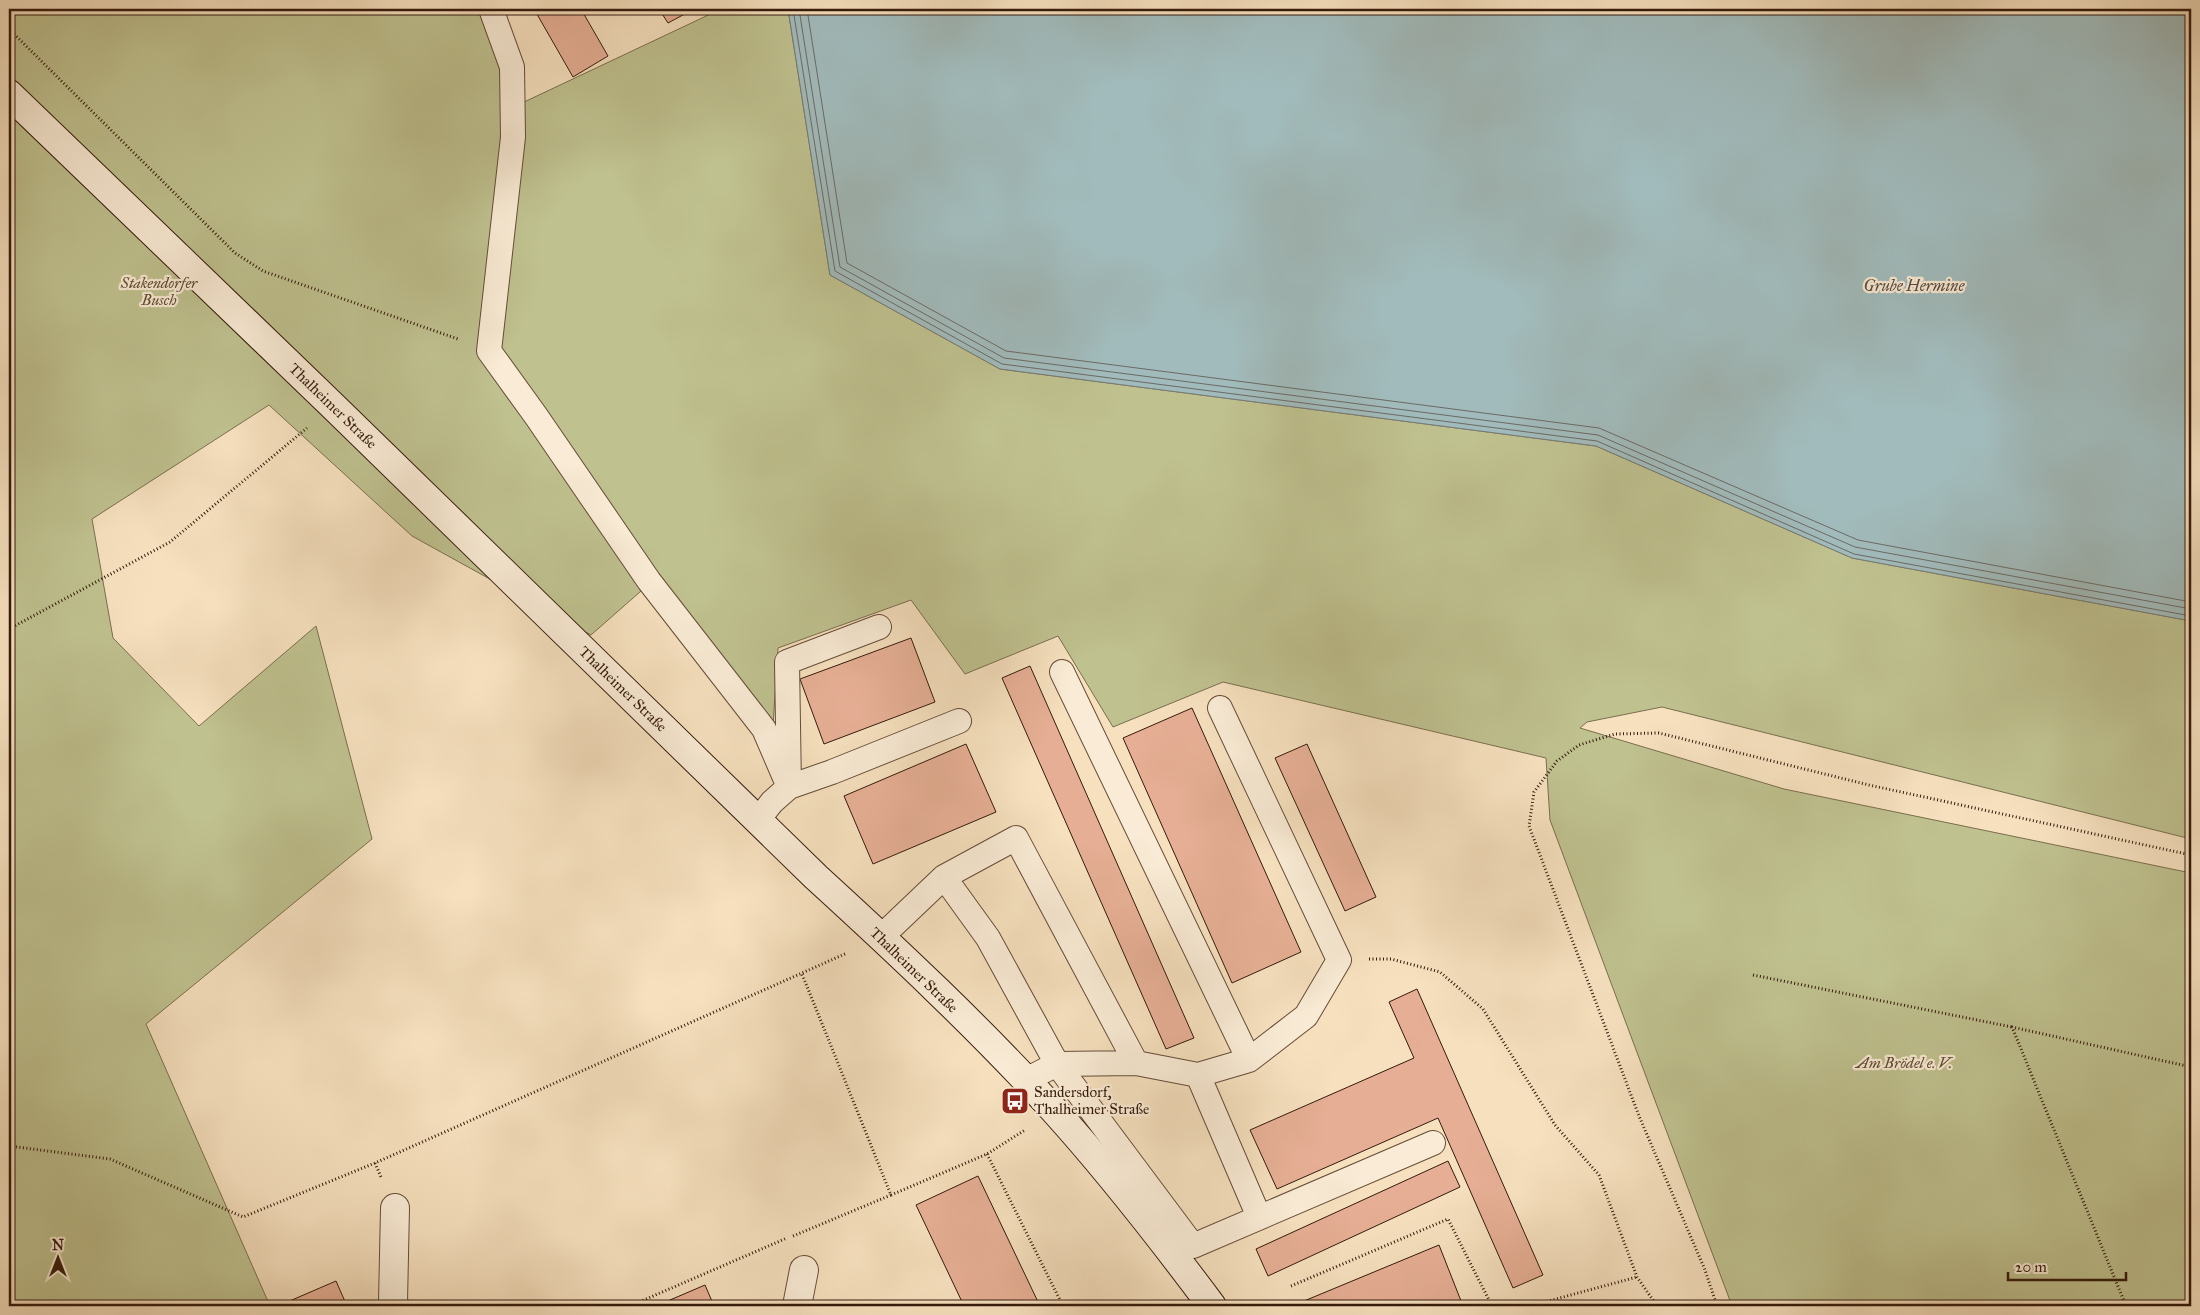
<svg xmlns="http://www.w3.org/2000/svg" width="2200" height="1315" font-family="'IM FELL Great Primer',serif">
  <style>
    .green { fill: #bfc18f; stroke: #7a6e4e }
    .water { fill: #a1bbbc; stroke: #767b76 }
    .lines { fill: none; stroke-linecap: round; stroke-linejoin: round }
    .shore { stroke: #6b6a64; stroke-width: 1 }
    .building { fill: #e6af95; stroke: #351a0c }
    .lane-casing { stroke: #654c38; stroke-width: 26 }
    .street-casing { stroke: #654c38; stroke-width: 30 }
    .secondary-casing { stroke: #351a0c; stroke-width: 30 }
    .path { stroke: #351a0c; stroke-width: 3; stroke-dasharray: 1 2.5; stroke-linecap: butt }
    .lane { stroke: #f9ebd5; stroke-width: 24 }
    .street { stroke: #f9ebd5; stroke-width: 28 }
    .secondary { stroke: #f9ebd5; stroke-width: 28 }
    .labels { text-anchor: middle; stroke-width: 4.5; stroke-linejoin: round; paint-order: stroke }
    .park-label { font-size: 15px; font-style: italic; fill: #5e4c33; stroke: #f9ebd5 }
    .street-label { font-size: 15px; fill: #351a0c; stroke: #f9ebd5 }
    .poi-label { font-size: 15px; fill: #351a0c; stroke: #f9ebd5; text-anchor: start }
    .water-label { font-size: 16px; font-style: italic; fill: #554a41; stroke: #f9ebd5 }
  </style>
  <rect width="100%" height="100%" fill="#f6e0be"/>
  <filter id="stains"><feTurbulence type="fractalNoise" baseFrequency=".004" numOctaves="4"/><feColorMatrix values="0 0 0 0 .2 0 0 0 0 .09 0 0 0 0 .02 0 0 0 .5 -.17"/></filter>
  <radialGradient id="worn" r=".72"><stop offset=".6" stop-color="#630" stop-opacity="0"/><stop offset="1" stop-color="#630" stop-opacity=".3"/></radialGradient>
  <path class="green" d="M9,9H487L522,103L721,9H788L830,275L1000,369L1596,446L1852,558L2191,621V839L1662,707L1587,722L1580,728L1784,789L2191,873V1306H1732L1550,820L1546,758L1223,682L1113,727L1058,636L965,674L911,600L778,648L773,726L641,591L591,635L412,536L269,405L92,519L113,638L199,726L316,626L372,839L146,1024L270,1306H9Z"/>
  <path class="water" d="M788,9H2191V621L1852,558L1596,446L1000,369L830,275Z"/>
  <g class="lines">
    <path class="shore" d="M793,9L835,271L1002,364L1597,441L1854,554L2191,616
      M799,9L840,267L1004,358L1598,435L1855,547L2191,609
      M807,9L847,263L1006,351L1599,428L1858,540L2191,602"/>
  </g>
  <path class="building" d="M534,9H581L608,56L573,77Z
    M659,9H694L668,23Z
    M911,638L935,702L824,744L800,679Z
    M1030,666L1194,1038L1166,1049L1002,678Z
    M1192,708L1301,952L1232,983L1123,738Z
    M966,744L996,812L873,864L844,796Z
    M1307,744L1376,897L1345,911L1275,758Z
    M1417,989L1543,1275L1513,1288L1438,1118L1277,1189L1250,1130L1414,1058L1389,1002Z
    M1448,1161L1460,1187L1268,1276L1256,1249Z
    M978,1176L1040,1306H964L916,1205Z
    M1439,1245L1463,1306H1292Z
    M336,1281L347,1306H278Z
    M705,1285L714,1306H656Z"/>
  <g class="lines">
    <defs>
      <path id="lane" d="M491,9L512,67L513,137L489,351L536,416L649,581L764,729L789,787L772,802L758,820
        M879,627L787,662L789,787L832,772L959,721
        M1062,672L1249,1060
        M944,877L988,938L1057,1064L1193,1246L1433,1143
        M882,936L944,877L1016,838L1136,1063
        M1198,1075L1259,1217
        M1026,1080L1057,1064L1136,1063L1198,1075L1249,1060L1306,1016L1339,960L1220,708"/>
      <path id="street" d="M395,1208L393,1302L395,1306
        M797,1306L804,1270"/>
      <path id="secondary" d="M9,94L333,406L816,877C897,951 979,1028 1053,1109C1110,1172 1162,1239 1212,1306"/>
    </defs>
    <use href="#lane" class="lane-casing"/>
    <use href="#street" class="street-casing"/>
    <use href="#secondary" class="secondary-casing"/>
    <path class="path" d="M9,29L235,253L263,271L458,339
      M9,629L170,542L307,428
      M1369,959H1391L1440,972L1483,1009L1555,1125L1599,1175L1637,1277L1657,1306
      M1753,975L2012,1027
      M9,1146L110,1159L243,1217L375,1163L847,953
      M987,1154L1063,1306
      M375,1163L381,1177
      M891,1195L987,1154L1025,1130
      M793,1236L891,1195L802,974
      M1291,1286L1448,1219L1492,1306
      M630,1306L787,1238
      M1530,1306L1637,1277
      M1717,1306L1705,1270L1639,1116L1529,826L1534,792L1557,761L1579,745L1615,734L1659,733L1869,785L2191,855
      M2126,1306L2012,1027L2191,1067"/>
    <use href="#lane" class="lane"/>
    <use href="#street" class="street"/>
    <use href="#secondary" class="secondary"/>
  </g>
  <defs>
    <symbol id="bus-square" viewBox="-11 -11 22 22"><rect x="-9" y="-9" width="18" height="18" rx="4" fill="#8f2418" stroke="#f9ebd5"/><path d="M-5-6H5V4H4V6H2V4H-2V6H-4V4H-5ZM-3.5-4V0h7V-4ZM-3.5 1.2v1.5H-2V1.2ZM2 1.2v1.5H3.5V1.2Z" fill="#fff"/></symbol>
  </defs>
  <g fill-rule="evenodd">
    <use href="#bus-square" x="999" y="1085" width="32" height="32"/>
  </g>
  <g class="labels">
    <g class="park-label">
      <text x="159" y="288">Stakendorfer<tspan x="159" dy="17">Busch</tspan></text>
      <text x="1904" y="1068">Am Brödel e. V.</text>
    </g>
    <g class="street-label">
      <text transform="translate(333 406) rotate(44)" y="5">Thalheimer Straße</text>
      <text transform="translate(623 689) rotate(44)" y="5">Thalheimer Straße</text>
      <text transform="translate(914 970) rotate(44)" y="5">Thalheimer Straße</text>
    </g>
    <g class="poi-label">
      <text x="1034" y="1097">Sandersdorf,<tspan x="1034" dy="17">Thalheimer Straße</tspan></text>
    </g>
    <g class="water-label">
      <text x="1914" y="291">Grube Hermine</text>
    </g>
  </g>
  <rect width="2200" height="1315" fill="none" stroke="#f6e0be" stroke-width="30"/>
  <rect x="10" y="10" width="2180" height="1295" fill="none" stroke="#351a0c" stroke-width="2.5"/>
  <rect x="15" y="15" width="2170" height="1285" fill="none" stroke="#351a0c"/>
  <g transform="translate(58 1258)" stroke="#f9ebd5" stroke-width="4" paint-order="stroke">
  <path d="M0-4L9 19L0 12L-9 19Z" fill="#351a0c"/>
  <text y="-8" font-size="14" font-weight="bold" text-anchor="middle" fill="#351a0c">N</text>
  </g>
  <path d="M2008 1272v8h118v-8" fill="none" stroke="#351a0c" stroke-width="2.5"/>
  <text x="2015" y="1272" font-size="15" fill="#351a0c" stroke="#f9ebd5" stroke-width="4" paint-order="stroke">20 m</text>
  <rect width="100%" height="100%" filter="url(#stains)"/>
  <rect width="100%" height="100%" fill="url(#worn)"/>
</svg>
